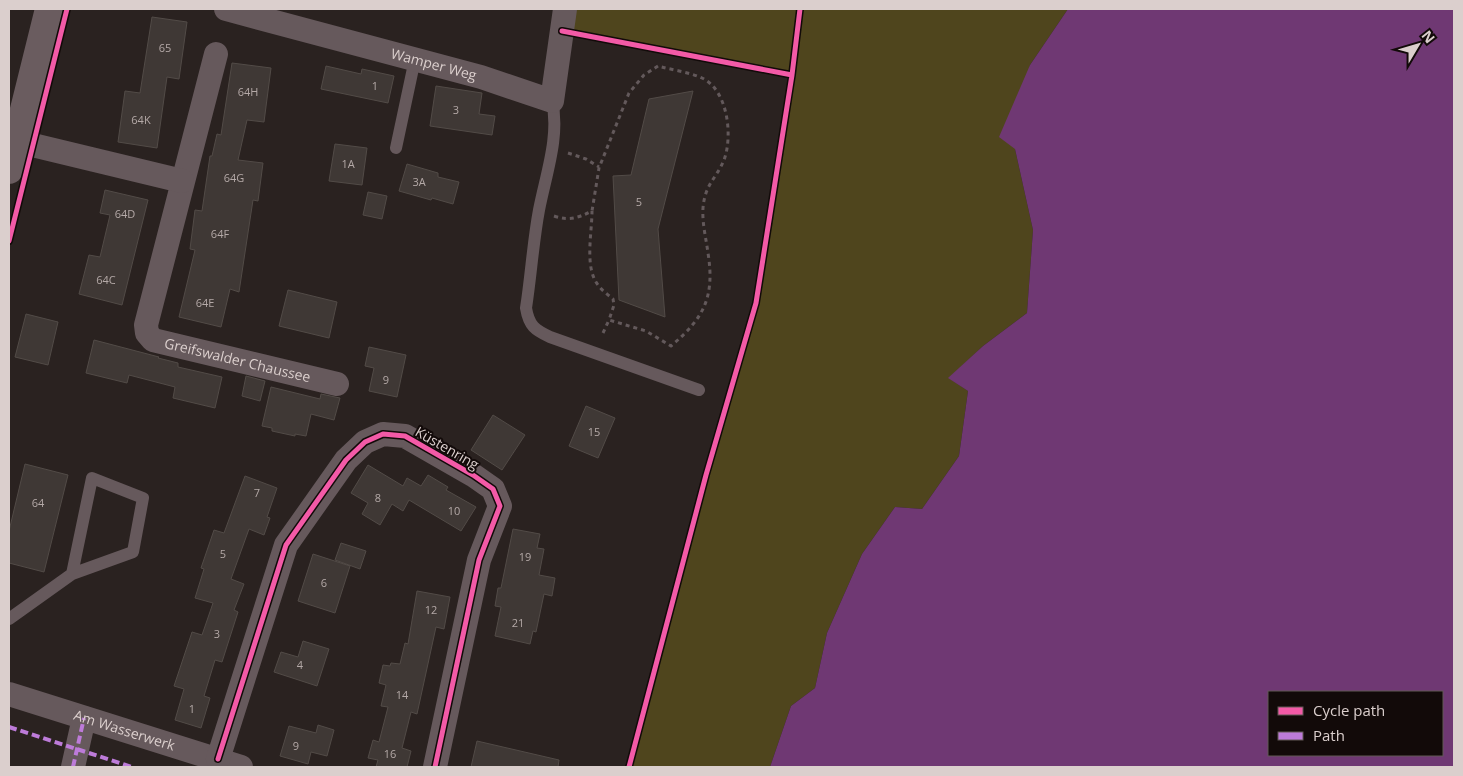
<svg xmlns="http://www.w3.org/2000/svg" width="1463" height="776" font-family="'Open Sans',sans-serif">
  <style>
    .green { fill: #4f451d }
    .water { fill: #6f3873; fill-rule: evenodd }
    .building { fill: #3f3835; stroke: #524b47 }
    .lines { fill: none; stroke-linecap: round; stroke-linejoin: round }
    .path { stroke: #63595b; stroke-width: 3; stroke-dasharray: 4 4; stroke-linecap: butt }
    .service { stroke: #66595c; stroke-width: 12 }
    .minor { stroke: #66595c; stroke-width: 24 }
    .secondary { stroke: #6a5c5f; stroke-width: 28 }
    .quiet { stroke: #bd7bd9; stroke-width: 4; stroke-dasharray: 8 4; stroke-linecap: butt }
    .cycleway-casing { stroke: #120a09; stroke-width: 8 }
    .cycleway { stroke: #f35aa7; stroke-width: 5 }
    .labels { text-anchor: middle; stroke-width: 4; stroke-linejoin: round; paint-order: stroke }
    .number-label { font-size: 11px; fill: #b4a9a7 }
    .street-label { font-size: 14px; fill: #dbcfcd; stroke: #120a09 }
  </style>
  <rect width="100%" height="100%" fill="#2a2220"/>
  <path class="green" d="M565,9H1068L1030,65L1015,149L1033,230L1027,313L983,346L949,378L968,391L959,456L922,509L895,507L862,554L827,633L815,688L791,706L770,767H629L706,475L756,303L792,75L562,31Z"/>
  <path class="water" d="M1068,9H1454V767H770L791,706L815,688L827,633L862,554L895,507L922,509L959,456L968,391L948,378L983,346L1027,313L1033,230L1015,149L999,137L1030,65ZM1269,692H1442V755H1269Z"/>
  <path class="building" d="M152,17L187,22L179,79L167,77L157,148L118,142L125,91L140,93Z
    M232,63L271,68L264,122L247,120L238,160L263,163L258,201L253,200L239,292L230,289L221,327L179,317L195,250L190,249L195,210L202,211L210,156H212L217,134L221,135Z
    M326,66L361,74L362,69L394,76L388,103L321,89Z
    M436,86L482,93L479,114L495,116L492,135L430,126Z
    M693,91L658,229L665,317L619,300L613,176L631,175L649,99Z
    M335,144L367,148L362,185L329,181Z
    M407,164L438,173V177L459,182L453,204L432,198L431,200L399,191Z
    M105,190L148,200L122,305L79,294L89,255L100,257L110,215L100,213Z
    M368,192L387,196L382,219L363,215Z
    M288,290L337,302L329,338L279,326Z
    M26,314L58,322L48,365L15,357Z
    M94,340L159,357L158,358L178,363V367L222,377L215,408L173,398L175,387L129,375L127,383L86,373Z
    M369,347L406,355L397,397L369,391L374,368L365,366Z
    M246,376L265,381L260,401L242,396Z
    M271,387L320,399L321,394L340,398L334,420L311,414L306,436L295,434V436L272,431V428L262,426Z
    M586,406L615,418L598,458L569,446Z
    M493,415L525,435L502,470L471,450Z
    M25,464L68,475L44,572L9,563V531Z
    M368,465L403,486L407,478L421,486L428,475L448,487L446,490L476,507L461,531L409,500L403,511L392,504L380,525L362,514L368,503L351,493Z
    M245,476L277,488L267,517L270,518L264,535L249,529L231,579L244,584L234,610L238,612L222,662L215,660L204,696L210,698L201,728L175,720L184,689L174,686L192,632L202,635L213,603L195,598L204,569L201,568L214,530L224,533Z
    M513,529L540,534L537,548L544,549L539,575L555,578L552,596L544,594L536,632L533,631L530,644L495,636L501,607L495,606L498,588H501Z
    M341,543L366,551L360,569L335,560Z
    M313,554L350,566L335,613L298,601Z
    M417,591L450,597L444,629L436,627L417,714L411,712L402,748L411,751L407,767H376L378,760L368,758L373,740L379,742L388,707L381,706L386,685L379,683L383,665L390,666L391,663L400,664L405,643L408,644Z
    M303,641L329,649L317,686L274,672L281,652L298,657Z
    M318,725L334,730L327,756L311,752L308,764L280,756L289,726L316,733Z
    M477,741L559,760L558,767H471Z"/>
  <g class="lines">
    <path class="path" d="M568,153L586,159L599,167
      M554,216C569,221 578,218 592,211L599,168L629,93L644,75L658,66C672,70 689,72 702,78C728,90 733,136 724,160C716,179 705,184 703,208C702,223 706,238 708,253C715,297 704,318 671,346L646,331L609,320L614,305L613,299C607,294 600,289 596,282C585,264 592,232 592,211
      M603,333L609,320"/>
    <path class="service" d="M552,101C560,136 546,174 539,210C533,242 531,276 526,308C529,326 535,330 550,337L699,390
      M396,148L415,59
      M9,619L72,574L133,552L143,498L92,478L72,574"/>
    <g class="minor">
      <path id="s1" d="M226,9L481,77L552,101L565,9"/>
      <path id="s2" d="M216,54L146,325L147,333L153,340L337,384"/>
      <path d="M16,141L182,181"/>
      <path id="s3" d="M9,694L241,767"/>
      <path d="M218,759L286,545L346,460L365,442L383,434L405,436L473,475L493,489L500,506L479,560L435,767"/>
      <path d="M73,767L84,718"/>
    </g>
    <path class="secondary" d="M9,170L49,9"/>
    <path class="quiet" d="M9,727L132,767
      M73,767L84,718"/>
    <defs>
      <path id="cycleway" d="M562,31L792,75
        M9,241L67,9
        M218,759L286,545L346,460L365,442L383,434L405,436L473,475L493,489L500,506L479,560L435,767
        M629,767L706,475L756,303L792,75L800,9"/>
    </defs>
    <use href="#cycleway" class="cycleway-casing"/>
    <use href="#cycleway" class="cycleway"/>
  </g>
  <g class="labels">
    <g class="number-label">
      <text x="165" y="52">65</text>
      <text x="375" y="90">1</text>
      <text x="248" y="96">64H</text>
      <text x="456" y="114">3</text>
      <text x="141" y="124">64K</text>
      <text x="348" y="168">1A</text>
      <text x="234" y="182">64G</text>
      <text x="419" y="186">3A</text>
      <text x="639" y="206">5</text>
      <text x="125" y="218">64D</text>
      <text x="220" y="238">64F</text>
      <text x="106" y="284">64C</text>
      <text x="205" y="307">64E</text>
      <text x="386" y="384">9</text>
      <text x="594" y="436">15</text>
      <text x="257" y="497">7</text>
      <text x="378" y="502">8</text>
      <text x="38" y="507">64</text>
      <text x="454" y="515">10</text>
      <text x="223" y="558">5</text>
      <text x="525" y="561">19</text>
      <text x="324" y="587">6</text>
      <text x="431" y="614">12</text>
      <text x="518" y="627">21</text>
      <text x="217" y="638">3</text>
      <text x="300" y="669">4</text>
      <text x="402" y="699">14</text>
      <text x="192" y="713">1</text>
      <text x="296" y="750">9</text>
      <text x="390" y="758">16</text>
    </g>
    <g class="street-label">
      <text dy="5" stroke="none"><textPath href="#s1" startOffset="215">Wamper Weg</textPath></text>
      <text dy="5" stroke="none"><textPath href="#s2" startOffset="384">Greifswalder Chaussee</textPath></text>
      <text transform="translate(447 448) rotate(30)" y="5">Küstenring</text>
      <text dy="5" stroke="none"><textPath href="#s3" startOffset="121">Am Wasserwerk</textPath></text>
    </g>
  </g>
  <rect width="1463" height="776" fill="none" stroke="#dbcfcd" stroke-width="20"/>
  <rect x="1268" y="691" width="175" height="65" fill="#120a09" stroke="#625957"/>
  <rect x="1278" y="707" width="25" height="8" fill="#f35aa7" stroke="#625957"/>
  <text x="1313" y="716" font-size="15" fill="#dbcfcd">Cycle path</text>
  <rect x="1278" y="732" width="25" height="8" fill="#bd7bd9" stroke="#625957"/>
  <text x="1313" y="741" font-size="15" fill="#dbcfcd">Path</text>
  <g transform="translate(1418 45) rotate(52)" stroke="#120a09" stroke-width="4" paint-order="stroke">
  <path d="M0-4L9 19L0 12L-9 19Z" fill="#dbcfcd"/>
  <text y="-8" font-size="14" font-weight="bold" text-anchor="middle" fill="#dbcfcd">N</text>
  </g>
</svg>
